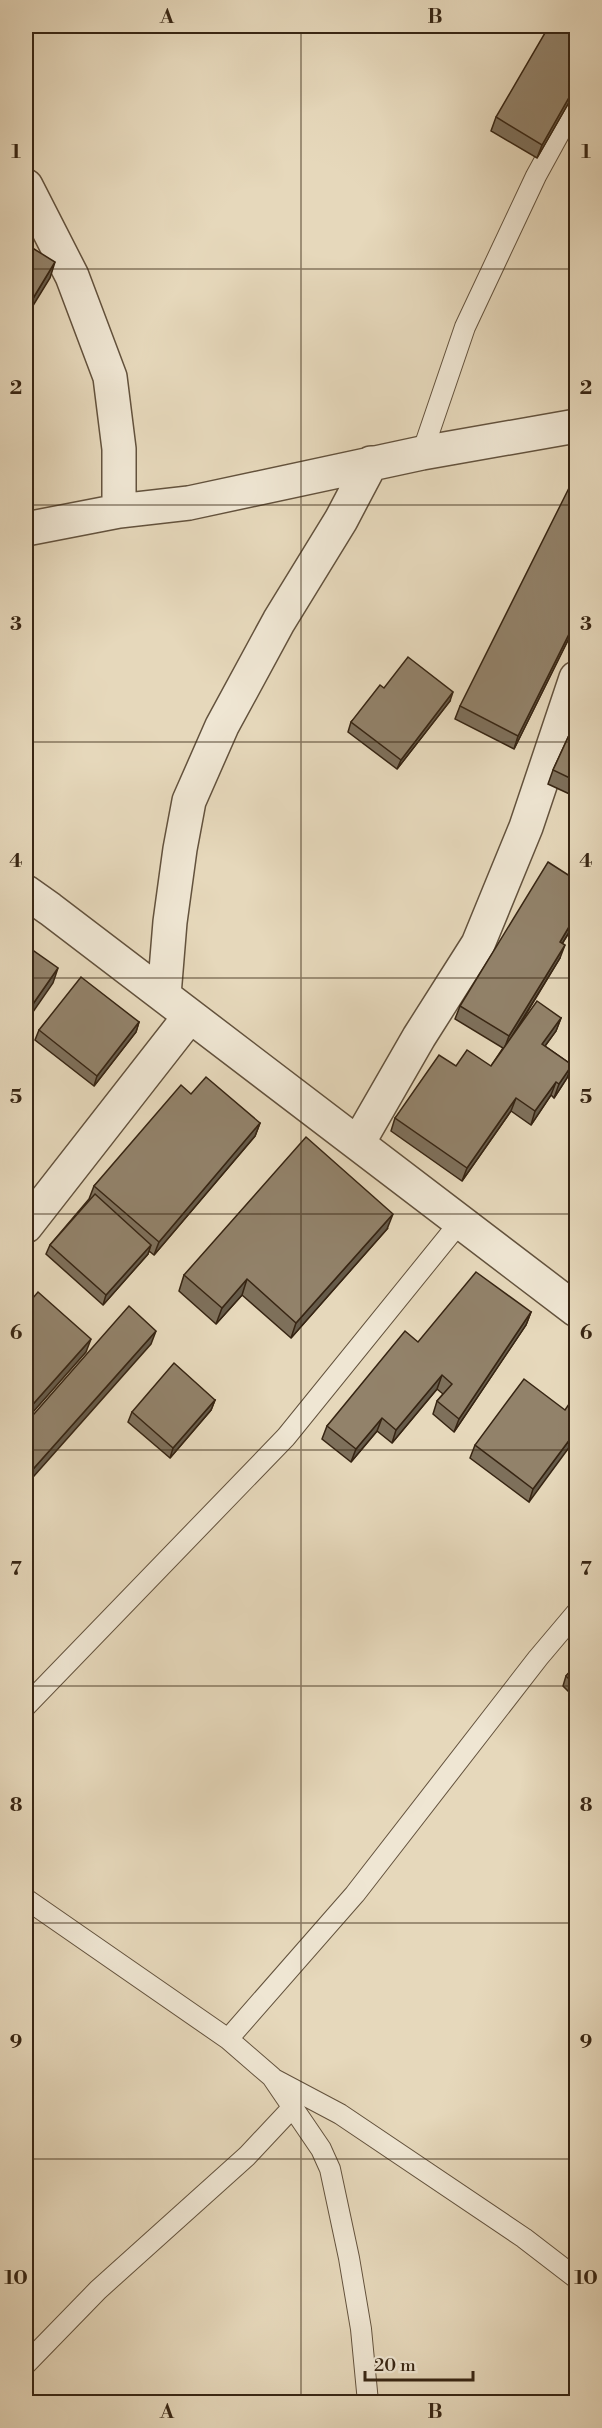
<svg xmlns="http://www.w3.org/2000/svg" width="602" height="2428" font-family="'Libre Bodoni',serif">
  <style>
    .lines { fill: none; stroke-linecap: round; stroke-linejoin: round }
    .lane-casing { stroke: #63523d; stroke-width: 22 }
    .street-casing { stroke: #63523d; stroke-width: 36 }
    .lane { stroke: #efe6d3; stroke-width: 20 }
    .street { stroke: #efe6d3; stroke-width: 33 }
    .wall { fill: #7e705b; stroke: #372513; stroke-width: 1.5 }
    .shaded-wall { fill: #665b4a; stroke: #372513; stroke-width: 1.5 }
    .building { fill: #92826a; stroke: #372513; stroke-width: 1.5 }
    .grid { fill: none; stroke: #372513; stroke-width: 1.5; stroke-opacity: 0.55 }
    .neatline { fill: none; stroke: #372513; stroke-width: 2 }
    .grid-label { font-size: 20px; text-anchor: middle; font-weight: bold; fill: #372513 }
  </style>
  <rect width="100%" height="100%" fill="#e6d8bb"/>
  <filter id="stains"><feTurbulence type="fractalNoise" baseFrequency=".00333" numOctaves="4"/><feColorMatrix values="0 0 0 0 .2 0 0 0 0 .09 0 0 0 0 .02 0 0 0 .5 -.17"/></filter>
  <radialGradient id="worn" r=".72"><stop offset=".6" stop-color="#630" stop-opacity="0"/><stop offset="1" stop-color="#630" stop-opacity=".3"/></radialGradient>
  <g class="lines">
    <defs>
      <path id="lane" d="M422,453L465,327L536,176L576,103
        M26,1706L286,1437L460,1222
        M26,1899L228,2039L272,2077L321,2149L330,2169L349,2258L361,2329L368,2402
        M228,2039L355,1894L538,1658L576,1613
        M274,2079L340,2114L524,2238L576,2278
        M26,2364L98,2290L247,2156L292,2108"/>
      <path id="street" d="M26,186L72,276L110,377L119,449V511
        M26,529L119,511L189,503L422,453L576,426
        M26,892L50,909L576,1310
        M164,995L170,922L180,849L189,801L222,726L279,621L341,520L371,463
        M358,1143L419,1037L478,944L526,827L576,678
        M26,1226L190,1016"/>
    </defs>
    <use href="#lane" class="lane-casing"/>
    <use href="#street" class="street-casing"/>
    <use href="#lane" class="lane"/>
    <use href="#street" class="street"/>
  </g>
  <path class="wall" d="M576,90L537,158L491,131L496,117Z
    M576,624L514,749L455,719L460,706Z
    M384,688L450,701L397,769L348,732L351,722Z
    M576,720V797L548,784L553,770Z
    M576,921L562,944L560,958L516,1031L561,1018L556,1031L545,1046L572,1065L567,1078L554,1098L551,1095L531,1125L511,1111L462,1181L391,1131L395,1118L456,1066H491L503,1048L455,1019L460,1006Z
    M139,1022L136,1032L94,1086L35,1040L39,1030Z
    M191,1094L260,1123L255,1136L154,1255L149,1251L148,1254L103,1305L46,1254L50,1245L89,1199L94,1186Z
    M387,1229L291,1338L242,1295L216,1324L179,1291L184,1275Z
    M531,1312L526,1325L454,1432L433,1414L437,1401L443,1394L437,1389L392,1443L377,1431L351,1462L322,1439L327,1426L418,1342Z
    M215,1400L211,1410L170,1458L128,1422L132,1412Z
    M565,1410L529,1502L470,1458L475,1445Z
    M576,1665V1699L563,1686L566,1676Z"/>
  <path class="shaded-wall" d="M576,85V90L537,158L542,145Z
    M55,262L50,278L26,317V310Z
    M576,620V624L514,749L518,736Z
    M453,692L450,701L397,769L401,760Z
    M576,915V921L555,955L560,942Z
    M565,945L560,958L504,1049L509,1036Z
    M58,968L53,983L26,1022V1014Z
    M561,1018L556,1031L537,1057L542,1044Z
    M139,1022L136,1032L94,1086L97,1076Z
    M572,1065L567,1078L554,1098L559,1084Z
    M556,1082L551,1095L531,1125L535,1111Z
    M516,1098L511,1111L462,1181L467,1168Z
    M260,1123L255,1136L154,1255L159,1242Z
    M393,1214L387,1229L291,1338L296,1323Z
    M151,1245L148,1254L103,1305L106,1295Z
    M247,1279L242,1295L216,1324L222,1308Z
    M531,1312L526,1325L454,1432L459,1419Z
    M156,1331L151,1344L26,1485V1477Z
    M91,1339L86,1352L26,1420V1412Z
    M442,1375L437,1389L392,1443L396,1430Z
    M215,1400L211,1410L170,1458L173,1448Z
    M382,1418L377,1431L351,1462L356,1449Z
    M576,1431V1438L529,1502L533,1489Z"/>
  <path class="building" d="M549,26H576V85L542,145L496,117Z
    M26,244L55,262L26,310Z
    M576,474V620L518,736L460,706Z
    M408,657L453,692L401,760L351,722L380,685L384,688Z
    M576,720V781L553,770Z
    M548,862L576,880V915L560,942L565,945L509,1036L460,1006Z
    M26,938L30,942L27,946L58,968L26,1014Z
    M81,977L139,1022L97,1076L39,1030Z
    M537,1001L561,1018L542,1044L572,1065L559,1084L556,1082L535,1111L516,1098L467,1168L395,1118L439,1055L456,1066L467,1050L491,1066Z
    M206,1077L260,1123L159,1242L94,1186L181,1085L191,1094Z
    M306,1137L393,1214L296,1323L247,1279L222,1308L184,1275Z
    M95,1194L151,1245L106,1295L50,1245Z
    M476,1272L531,1312L459,1419L437,1401L452,1384L442,1375L396,1430L382,1418L356,1449L327,1426L405,1331L418,1342Z
    M38,1292L91,1339L26,1412V1306Z
    M129,1306L156,1331L26,1477V1423Z
    M174,1363L215,1400L173,1448L132,1412Z
    M524,1379L565,1410L576,1394V1431L533,1489L475,1445Z
    M576,1665V1686L566,1676Z"/>
  <path class="grid" d="M301,26V2402M26,269H576M26,505H576M26,742H576M26,978H576M26,1214H576M26,1450H576M26,1686H576M26,1923H576M26,2159H576"/>
  <rect width="602" height="2428" fill="none" stroke="#e6d8bb" stroke-width="66"/>
  <path d="M365 2371v9h108v-9" fill="none" stroke="#372513" stroke-width="3"/>
  <text x="374" y="2371" font-size="18" fill="#372513" stroke="#efe6d3" stroke-width="4.5" paint-order="stroke">20 m</text>
  <rect x="33" y="33" width="536" height="2362" class="neatline"/>
  <g class="grid-label">
    <text x="167" y="23">A</text>
    <text x="435" y="23">B</text>
    <text x="16" y="158">1</text>
    <text x="586" y="158">1</text>
    <text x="16" y="394">2</text>
    <text x="586" y="394">2</text>
    <text x="16" y="630">3</text>
    <text x="586" y="630">3</text>
    <text x="16" y="867">4</text>
    <text x="586" y="867">4</text>
    <text x="16" y="1103">5</text>
    <text x="586" y="1103">5</text>
    <text x="16" y="1339">6</text>
    <text x="586" y="1339">6</text>
    <text x="16" y="1575">7</text>
    <text x="586" y="1575">7</text>
    <text x="16" y="1811">8</text>
    <text x="586" y="1811">8</text>
    <text x="16" y="2048">9</text>
    <text x="586" y="2048">9</text>
    <text x="16" y="2284">10</text>
    <text x="586" y="2284">10</text>
    <text x="167" y="2418">A</text>
    <text x="435" y="2418">B</text>
  </g>
  <rect width="100%" height="100%" filter="url(#stains)"/>
  <rect width="100%" height="100%" fill="url(#worn)"/>
</svg>
